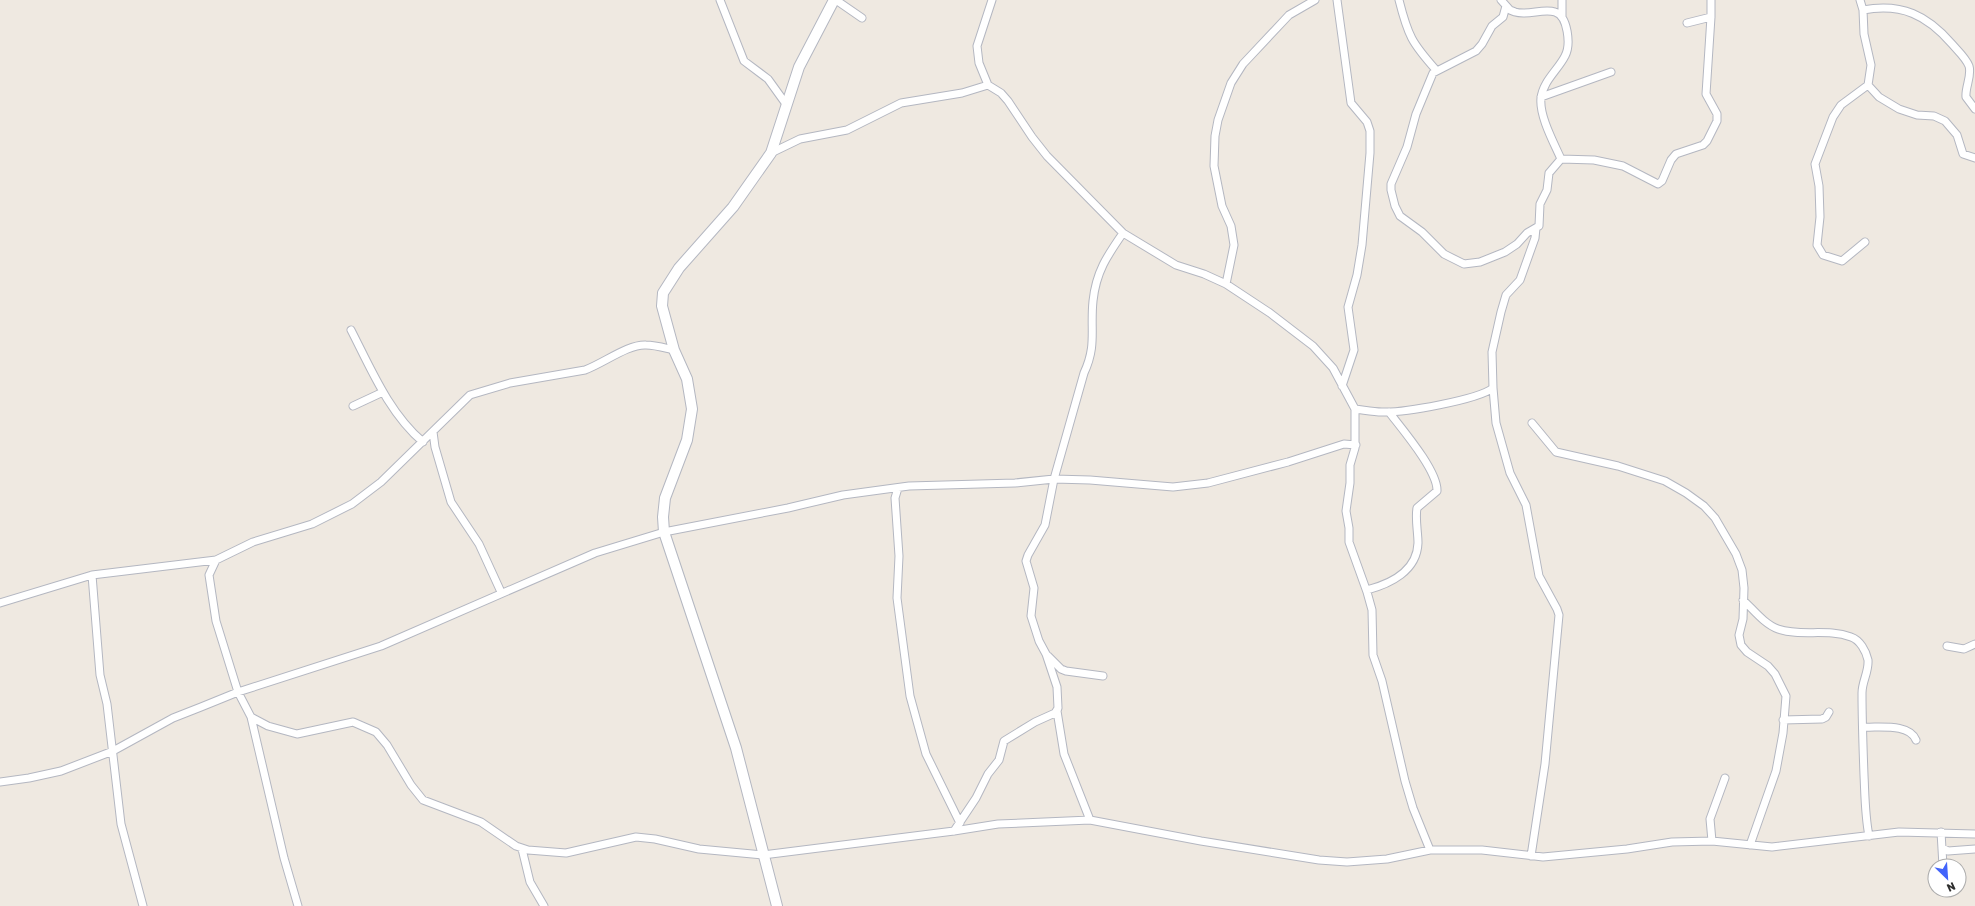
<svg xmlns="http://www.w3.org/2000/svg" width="1975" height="906" font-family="Rubik,sans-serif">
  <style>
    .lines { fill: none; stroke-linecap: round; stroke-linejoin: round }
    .street-casing { stroke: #b4b7c1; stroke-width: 9 }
    .secondary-casing { stroke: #b4b7c1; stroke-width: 12 }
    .street { stroke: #fff; stroke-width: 7 }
    .secondary { stroke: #fff; stroke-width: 10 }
  </style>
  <rect width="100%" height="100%" fill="#efe9e1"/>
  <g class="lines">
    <defs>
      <path id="street" d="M720,0L744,61L768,79L786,104
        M836,0L862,18
        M992,0L977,46L979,63L988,85L1001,93L1008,101L1032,137L1047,156L1123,233L1176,265L1204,274L1226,284L1270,313L1313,346L1333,368L1355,409V448L1350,465V483L1346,511L1349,528V542L1367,592L1372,610L1373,655L1382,681L1405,781L1413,808L1430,850
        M1337,0L1351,103L1367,122L1370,131V153L1362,245L1357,275L1348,307L1354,350L1342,386
        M1399,0C1408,36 1412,43 1436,70
        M1501,0L1510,10L1515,12C1528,16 1543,8 1555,12C1568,16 1571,45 1565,56C1558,70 1543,81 1541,98C1539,116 1554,143 1561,159
        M1860,0L1863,10L1864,34L1871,65L1868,85L1879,97L1899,109L1917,115L1934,116L1945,121L1957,135L1963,154L1975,158
        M1506,6L1503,17L1492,26L1482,44L1476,51L1433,73L1416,114L1407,147L1391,184V190L1395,206L1400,216L1422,232L1444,254L1464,264L1480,262L1505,252L1517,244L1527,233L1539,226L1540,204L1547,190L1549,173L1561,159L1594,160L1623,166L1658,184L1662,181L1671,160L1676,154L1703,145L1707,141L1717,121V114L1706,94L1711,17V0
        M1863,10C1902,3 1927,15 1952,44C1958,51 1966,58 1969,66C1972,76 1965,87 1966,97L1975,109
        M1562,16V0
        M1687,23L1711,17
        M1541,97L1611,72
        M771,153L800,139L847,130L901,103L962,93L988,85
        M1865,242L1842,261L1823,255L1817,245L1820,217L1819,186L1815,164L1833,117L1841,105L1868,85
        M1226,284L1234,245L1231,226L1222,206L1214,166L1215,136L1218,120L1231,83L1243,64L1289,15L1315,0
        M351,330C371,369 389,413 423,442
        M1493,388L1496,423L1510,473L1526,505L1539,576L1557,609L1559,615L1545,764L1531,856
        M353,406L383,392
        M1355,409C1364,410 1373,412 1382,412C1403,413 1477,400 1493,388L1492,352L1501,312L1506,295L1520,280L1535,238L1536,228
        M1532,423L1556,452L1618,466L1665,481L1686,493L1704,506L1715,518L1736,554L1742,570L1744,588L1743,619L1739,635L1741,645L1747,652L1768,666L1775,674L1786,696L1783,733L1776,771L1750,845
        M433,432L435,447L451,502L479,544L501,592
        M898,488L895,498L899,556L897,598L910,696L926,754L960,823
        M216,560L209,575L216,621L238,692L251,717L268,726L297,734L353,722L376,732L387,745L411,785L423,800L481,822L516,846L528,850L566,853L636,837L655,839L699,849L763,855L954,831L998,824L1090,820L1201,841L1319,860L1347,862L1387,859L1430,850H1482L1543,857L1627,849L1672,842L1712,841L1772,847L1899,832L1975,834
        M92,575L100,675L107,704L121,824L143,906
        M1367,590C1390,584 1417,571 1418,543C1418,532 1415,519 1417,508L1437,491C1438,471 1402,429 1389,412
        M1743,600C1753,609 1764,624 1778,629C1801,637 1827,628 1851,637C1860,640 1866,651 1868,660C1869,672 1862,681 1862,693C1862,720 1863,748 1864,775C1865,796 1865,816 1869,836
        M0,603L92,575L216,560L253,542L312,524L352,504L381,482L470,395L510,383L585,370C604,363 628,344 646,345C655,345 665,348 674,350
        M1947,646L1964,649L1975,644
        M1048,656L1061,669L1066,671L1103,676
        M1058,708L1057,711L1064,754L1090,820
        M251,717L284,858L298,906
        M1783,720L1822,719L1826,717L1829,712
        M1863,727C1879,728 1909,723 1916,740
        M0,782L29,778L61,771L113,751L173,718L201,707L238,692L381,646L595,553L664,532L788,508L843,495L909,486L1015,483L1054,479L1090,480L1173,487L1208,483L1288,462L1344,444L1356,445
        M954,831L976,798L988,774L999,760L1004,741L1035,722L1055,713L1058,708L1057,687L1046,654L1039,641L1031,616L1034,588L1026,561L1028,555L1045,525L1054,479L1084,373C1097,345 1090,330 1093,301C1096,272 1107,256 1123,233
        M1941,832L1943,866
        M1712,841L1710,819L1725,778
        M1942,848L1948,851L1975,849
        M522,849L530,882L544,906"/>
      <path id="secondary" d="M777,906L736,748L664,532L663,517L665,498L687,440L692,409L687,379L674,350L662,306L663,293L679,268L733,207L771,153L799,67L834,0"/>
    </defs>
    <use href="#street" class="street-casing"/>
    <use href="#secondary" class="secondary-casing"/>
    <use href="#street" class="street"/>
    <use href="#secondary" class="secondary"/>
  </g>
  <g transform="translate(1947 878) rotate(155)"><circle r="19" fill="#ffffff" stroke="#ababab"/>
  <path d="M0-3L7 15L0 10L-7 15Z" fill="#4264fb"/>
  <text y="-6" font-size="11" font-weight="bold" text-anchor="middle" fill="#2e2e2e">N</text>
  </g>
</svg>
